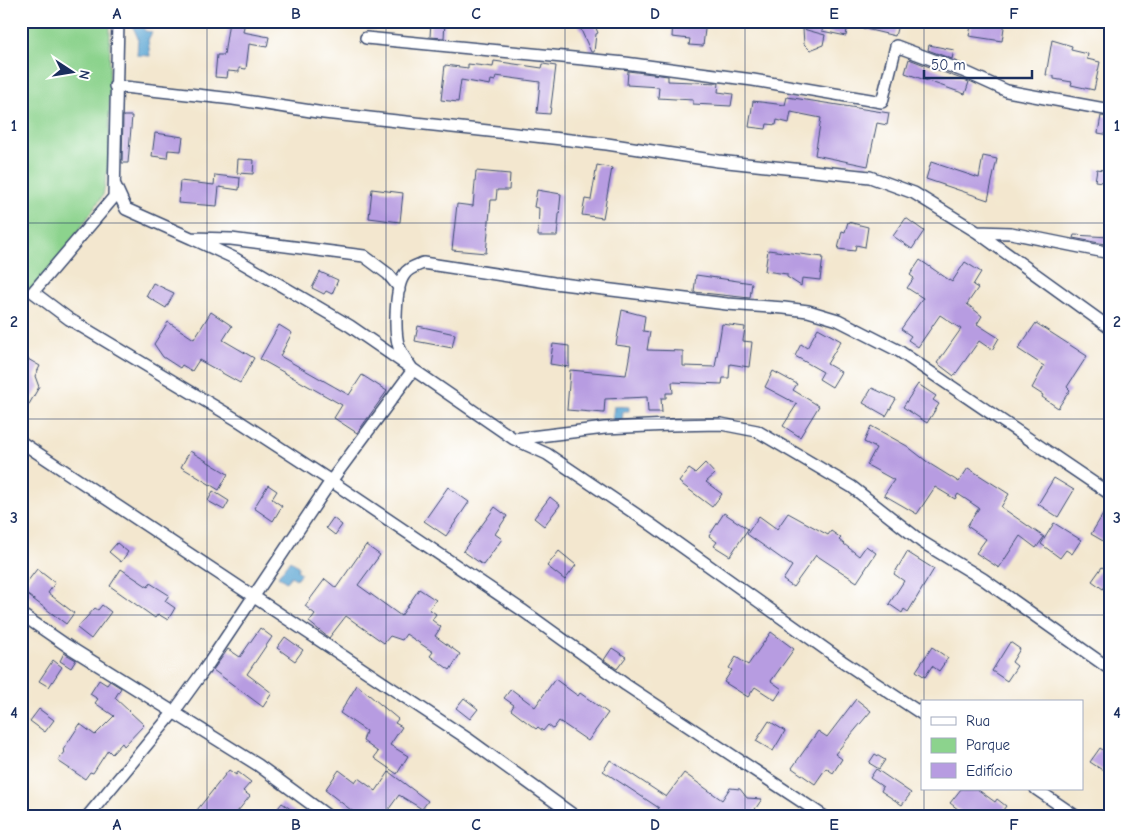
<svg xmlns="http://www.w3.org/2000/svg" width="1131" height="838" font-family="'Comic Neue',sans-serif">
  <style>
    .green { fill: #8cd38d; stroke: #548176 }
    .water { fill: #5ca6d3; stroke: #3c6a98 }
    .building { fill: #b79ce1 }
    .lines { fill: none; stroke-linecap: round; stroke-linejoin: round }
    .minor-casing { stroke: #3b4b6f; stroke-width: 14 }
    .minor { stroke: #fff; stroke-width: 11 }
    .grid { fill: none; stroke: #1b2f5e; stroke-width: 1; stroke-opacity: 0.55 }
    .neatline { fill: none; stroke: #1b2f5e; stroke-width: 2 }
    .grid-label { font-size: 16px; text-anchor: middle; font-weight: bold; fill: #1b2f5e }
  </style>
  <rect width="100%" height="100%" fill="#fff"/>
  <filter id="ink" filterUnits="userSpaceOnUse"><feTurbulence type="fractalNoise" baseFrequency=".02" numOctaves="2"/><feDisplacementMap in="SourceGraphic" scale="10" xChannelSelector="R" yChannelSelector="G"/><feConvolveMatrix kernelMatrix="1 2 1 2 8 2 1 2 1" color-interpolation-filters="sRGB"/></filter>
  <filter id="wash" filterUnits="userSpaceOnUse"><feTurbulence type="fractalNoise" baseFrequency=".0096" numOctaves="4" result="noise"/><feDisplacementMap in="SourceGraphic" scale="20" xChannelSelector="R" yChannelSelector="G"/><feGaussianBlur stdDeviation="1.12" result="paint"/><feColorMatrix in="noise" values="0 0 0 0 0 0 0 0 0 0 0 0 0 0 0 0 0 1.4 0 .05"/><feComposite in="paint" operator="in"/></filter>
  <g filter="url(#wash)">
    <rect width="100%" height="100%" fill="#f3e7cf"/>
    <path class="green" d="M21,21H110L109,161L103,195L65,251L21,301Z"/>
    <path class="water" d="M141,24L145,31L152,32L148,40L150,56L137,55L138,38L133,27Z
      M614,406L629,407V411H623L622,422L612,421Z
      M290,560L299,567L297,570L301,573L296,579L291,576L286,582L278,576Z"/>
    <g id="blocks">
      <path class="building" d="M229,21H245L243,32L269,37L267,47L249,44L246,69L239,68V72L228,71L227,78L215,77L217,55H224Z
        M431,21L445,22L444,38L430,37Z
        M577,21H593L598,33L596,34L594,52H591Z
        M673,21H706L703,46L689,45L690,39L672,37Z
        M824,21L848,23L846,36L822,31Z
        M853,21H899L895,36L853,26Z
        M972,21H1005L1002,41L969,36Z
        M803,29L825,35L823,45L810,50L804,44Z
        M1052,40L1072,46L1071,50L1088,54L1087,59L1100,62L1094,90L1071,85L1072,82L1054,79V76L1046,75Z
        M929,45L954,50L952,59L928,50Z
        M909,59L969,82L965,94L905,73Z
        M494,61L542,68L543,64L556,66L550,114L537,113L540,82L496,76L495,81L491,80L490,85L461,80L458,102L441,100L445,65L468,68V64L493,67Z
        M628,71L668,76V81L719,83L718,92L733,94L731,106L693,104V100L658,98L659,87L627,85Z
        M787,97L889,113L887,125L877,123L868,166L815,155L821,118L791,112L789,123L777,120L776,125L767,124L766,129L749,127L753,101L785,105Z
        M123,116H132L128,163H122Z
        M1101,116L1110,117V135L1098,133Z
        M155,133L183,137L181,151L168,150L167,158L152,156Z
        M983,156L997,159L988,200L926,179L931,162L979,178Z
        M238,159L254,160L253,174L237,173Z
        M597,165L612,168L603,218L582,215L585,199L591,200Z
        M1097,169L1110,171V183L1095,181Z
        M476,171L510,174L509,190H497L496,200H491L486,253L452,250L457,204L473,206Z
        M215,175L240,178L239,190L219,187L217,206L178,203L180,181L214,185Z
        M372,189L403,193L400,222L369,218Z
        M537,190L561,194L557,236H538L539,208L534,207Z
        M906,218L924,231L912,249L893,236Z
        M848,222L868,227L865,247L856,245L855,251L838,249L842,231L845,232Z
        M1074,235L1110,237V245L1073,238Z
        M768,250L823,257L820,280L802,278L801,286L787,277V274L765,271Z
        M920,260L952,282L965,262L981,272L973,285L978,288L967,304L982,316L977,324L999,338L992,350L979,341L954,376L937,363L961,329L940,315L918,347L908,340L911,336L901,329L923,298L907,288L914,278L910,275Z
        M320,272L338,280L332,294L326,291L324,294L312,288Z
        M696,275L752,283L750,298L694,292Z
        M153,283L174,293L166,308L146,296Z
        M622,310L645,316L643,331L650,332L647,350L683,351V366L715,367L722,324L745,327L743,341L752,342L749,367L730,364L729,378H723L722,384L672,382L673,393H666V398H661L662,412H648L647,397L605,399L604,413L567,410L570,370L626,375L631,347L616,345Z
        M211,312L232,326L223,340L254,358L240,383L199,360L192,371L182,365L180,368L163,357L154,344L168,322L194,339Z
        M1036,323L1087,356L1067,387L1070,390L1058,408L1042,397L1043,395L1032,388L1044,366L1018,349Z
        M279,325L292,333L280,356L349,395L362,375L387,391L357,433L334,418L342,405L260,359Z
        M418,326L455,334L452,348L415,341Z
        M818,328L841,341L827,364L841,372L832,387L819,379L823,372L795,356L801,344L807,348Z
        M553,344L569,346V367L550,364Z
        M21,355L40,366L35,376L39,387L21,418Z
        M773,371L797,384L793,390L819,406L800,437L783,426L797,404L765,387Z
        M918,384L936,396L933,400L939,404L927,423L903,407Z
        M872,388L896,399L886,416L863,403Z
        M871,426L907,446L930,464L959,482L968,468L1009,494L1001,507L1044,537L1036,548L1020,536L999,568L976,553L986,539L967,526L979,508L958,494L955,499L935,487L917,514L884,495L894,480L867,465L876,448L864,442Z
        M190,451L228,474L219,490L181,467Z
        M705,463L715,474L706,482L722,494L712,507L679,482L689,469L695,473Z
        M1054,478L1074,490L1058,517L1038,504Z
        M268,485L277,491L272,499L282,506L273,521L254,508Z
        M448,487L469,502L446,536L424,521Z
        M213,491L229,501L224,510L208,501Z
        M550,497L560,505L544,526L534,518Z
        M1110,503V545L1091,534Z
        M495,507L507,516L495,534L502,539L483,565L463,551Z
        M724,513L748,529L730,556L714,546L717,542L709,536Z
        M788,513L828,535L831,531L841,538L839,540L859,556L866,546L876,553L857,582L816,555L793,587L783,580L792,566L747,534L759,516L777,529Z
        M333,518L342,525L335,535L326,528Z
        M1054,523L1081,540L1072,554L1066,550L1060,558L1041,544Z
        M117,543L128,552L121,562L109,552Z
        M366,545L380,555L358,585L401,616L419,589L436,600L429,609L436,614L432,620L441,627L435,636L460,654L450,670L430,656L433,652L406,634L402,640L390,636L384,643L346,616L329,638L309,622L315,614L305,606L325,579L336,588Z
        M559,551L576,565L565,580L547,566Z
        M907,552L934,569L908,612L904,609L902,613L889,604L904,581L894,574Z
        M1102,567L1110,572V580L1103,589L1092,581Z
        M37,569L55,583L48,593L74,613L66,624L21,590Z
        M121,569L148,587L150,583L169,595L165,601L175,608L168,620L158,614L155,618L110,586Z
        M102,605L111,612L91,639L77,628L95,608L98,610Z
        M260,628L272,637L247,674L272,693L263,707L213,670L228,649L240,657Z
        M771,632L794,649L771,681L782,689L775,700L755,687L748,697L724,682L732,670L729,668L736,657L748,665Z
        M285,637L303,650L295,661L277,648Z
        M1010,642L1020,649L1012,662L1017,666L1007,681L992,671Z
        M932,647L948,658L939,671L932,666L925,677L916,671Z
        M612,648L626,657L617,669L604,660Z
        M64,653L76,660L71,668L60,661Z
        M53,660L62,667L49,687L39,681Z
        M555,679L578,696L580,693L608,713L588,741L559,721L553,729L548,725L543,731L538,727L536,729L511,710L514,705L504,698L511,689L535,707Z
        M99,680L107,685L110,681L121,688L115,698L144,725L124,746L122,743L112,754L108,750L93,773L90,772L85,779L58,761L65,752L63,750L80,724L95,735L114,716L95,703L98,699L90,694Z
        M357,685L398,719L395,723L402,727L390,745L408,756L397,774L374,758L378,752L363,741L366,731L340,713Z
        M464,698L478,709L470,719L456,708Z
        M856,699L871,711L835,754L842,759L833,773L826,768L815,784L792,768L818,731L827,737Z
        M39,709L54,720L45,732L30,721Z
        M769,721L785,731L773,751L756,741Z
        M1100,748L1110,755V775L1090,762Z
        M875,754L885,760L879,769L869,763Z
        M610,760L666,797L684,773L722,800L730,788L740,789L747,798L762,799L750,817H653L659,808L603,771Z
        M876,769L911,793L902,805L881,791L883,787L870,778Z
        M229,770L236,775L238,772L251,782L243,791L250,796L233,817H206L197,810Z
        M339,770L355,782L358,778L376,791L389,772L428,801L422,809L399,795L383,817H360L325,790Z
        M961,789H977L995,802L997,799L1006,806L998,817H968L950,803Z
        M282,803L302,817H271Z"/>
    </g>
  </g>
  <g filter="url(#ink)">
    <use href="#blocks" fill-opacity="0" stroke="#3b4b6f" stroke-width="1"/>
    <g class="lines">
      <defs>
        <path id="minor" d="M118,21L114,197L33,292L69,319L239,421L331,481L522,610L626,685L825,817
          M366,38L625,63L753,80L882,102L896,46L963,71L1007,91L1110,110
          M115,86L233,99L324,113L607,144L718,161L870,177L914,193L977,232L1110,328
          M115,185L126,209L191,238L231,239L364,256L388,274L398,286L399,290
          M977,232L1011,233L1110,253
          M191,238L234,258L350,326L514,439L547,454L649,523L842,661L922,714
          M514,439L605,428L670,425L721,424L757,431L852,487L922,542L983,579L1110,669
          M21,442L468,739L576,817
          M21,614L66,645L258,765L329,817
          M1036,789L1077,817
          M87,817L173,713L207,666L331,481L413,370C408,363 402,355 399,347C394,333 395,287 404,275C408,268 416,266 423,263L554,283L727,304L784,308L808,311L838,320L899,351L1110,494"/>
      </defs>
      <use href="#minor" class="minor-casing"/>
      <use href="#minor" class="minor"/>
    </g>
  </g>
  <path class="grid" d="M207,21V817M386,21V817M565,21V817M745,21V817M924,21V702M21,223H1110M21,419H1110M21,615H1110M924,789V817"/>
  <rect width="1131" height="838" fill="none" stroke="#fff" stroke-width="55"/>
  <rect x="921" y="700" width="162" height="90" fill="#ffffff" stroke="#a4acbf"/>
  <rect x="931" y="717" width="25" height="8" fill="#ffffff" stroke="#a4acbf"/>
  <text x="966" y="726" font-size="15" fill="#1b2f5e">Rua</text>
  <rect x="931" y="738" width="25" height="15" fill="#8cd38d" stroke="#a4acbf"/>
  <text x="966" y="750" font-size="15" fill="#1b2f5e">Parque</text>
  <rect x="931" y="763" width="25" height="15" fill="#b79ce1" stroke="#a4acbf"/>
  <text x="966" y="776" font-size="15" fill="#1b2f5e">Edifício</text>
  <g transform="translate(72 72) rotate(102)" stroke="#ffffff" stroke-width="4" paint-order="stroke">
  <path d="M0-4L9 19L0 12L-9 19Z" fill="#1b2f5e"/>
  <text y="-8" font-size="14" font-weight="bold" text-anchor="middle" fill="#1b2f5e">N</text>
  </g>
  <path d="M924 70v8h108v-8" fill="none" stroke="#1b2f5e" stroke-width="2.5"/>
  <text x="931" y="70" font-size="15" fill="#1b2f5e" stroke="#ffffff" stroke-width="4" paint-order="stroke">50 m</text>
  <rect x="28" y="28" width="1076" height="782" class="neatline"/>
  <g class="grid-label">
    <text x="117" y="19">A</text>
    <text x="296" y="19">B</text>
    <text x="476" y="19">C</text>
    <text x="655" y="19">D</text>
    <text x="834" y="19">E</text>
    <text x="1014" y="19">F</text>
    <text x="14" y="131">1</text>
    <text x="1117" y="131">1</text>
    <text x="14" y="327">2</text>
    <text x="1117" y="327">2</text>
    <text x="14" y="523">3</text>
    <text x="1117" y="523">3</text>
    <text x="14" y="718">4</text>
    <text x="1117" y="718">4</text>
    <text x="117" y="830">A</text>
    <text x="296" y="830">B</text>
    <text x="476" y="830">C</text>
    <text x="655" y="830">D</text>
    <text x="834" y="830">E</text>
    <text x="1014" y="830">F</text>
  </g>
</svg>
